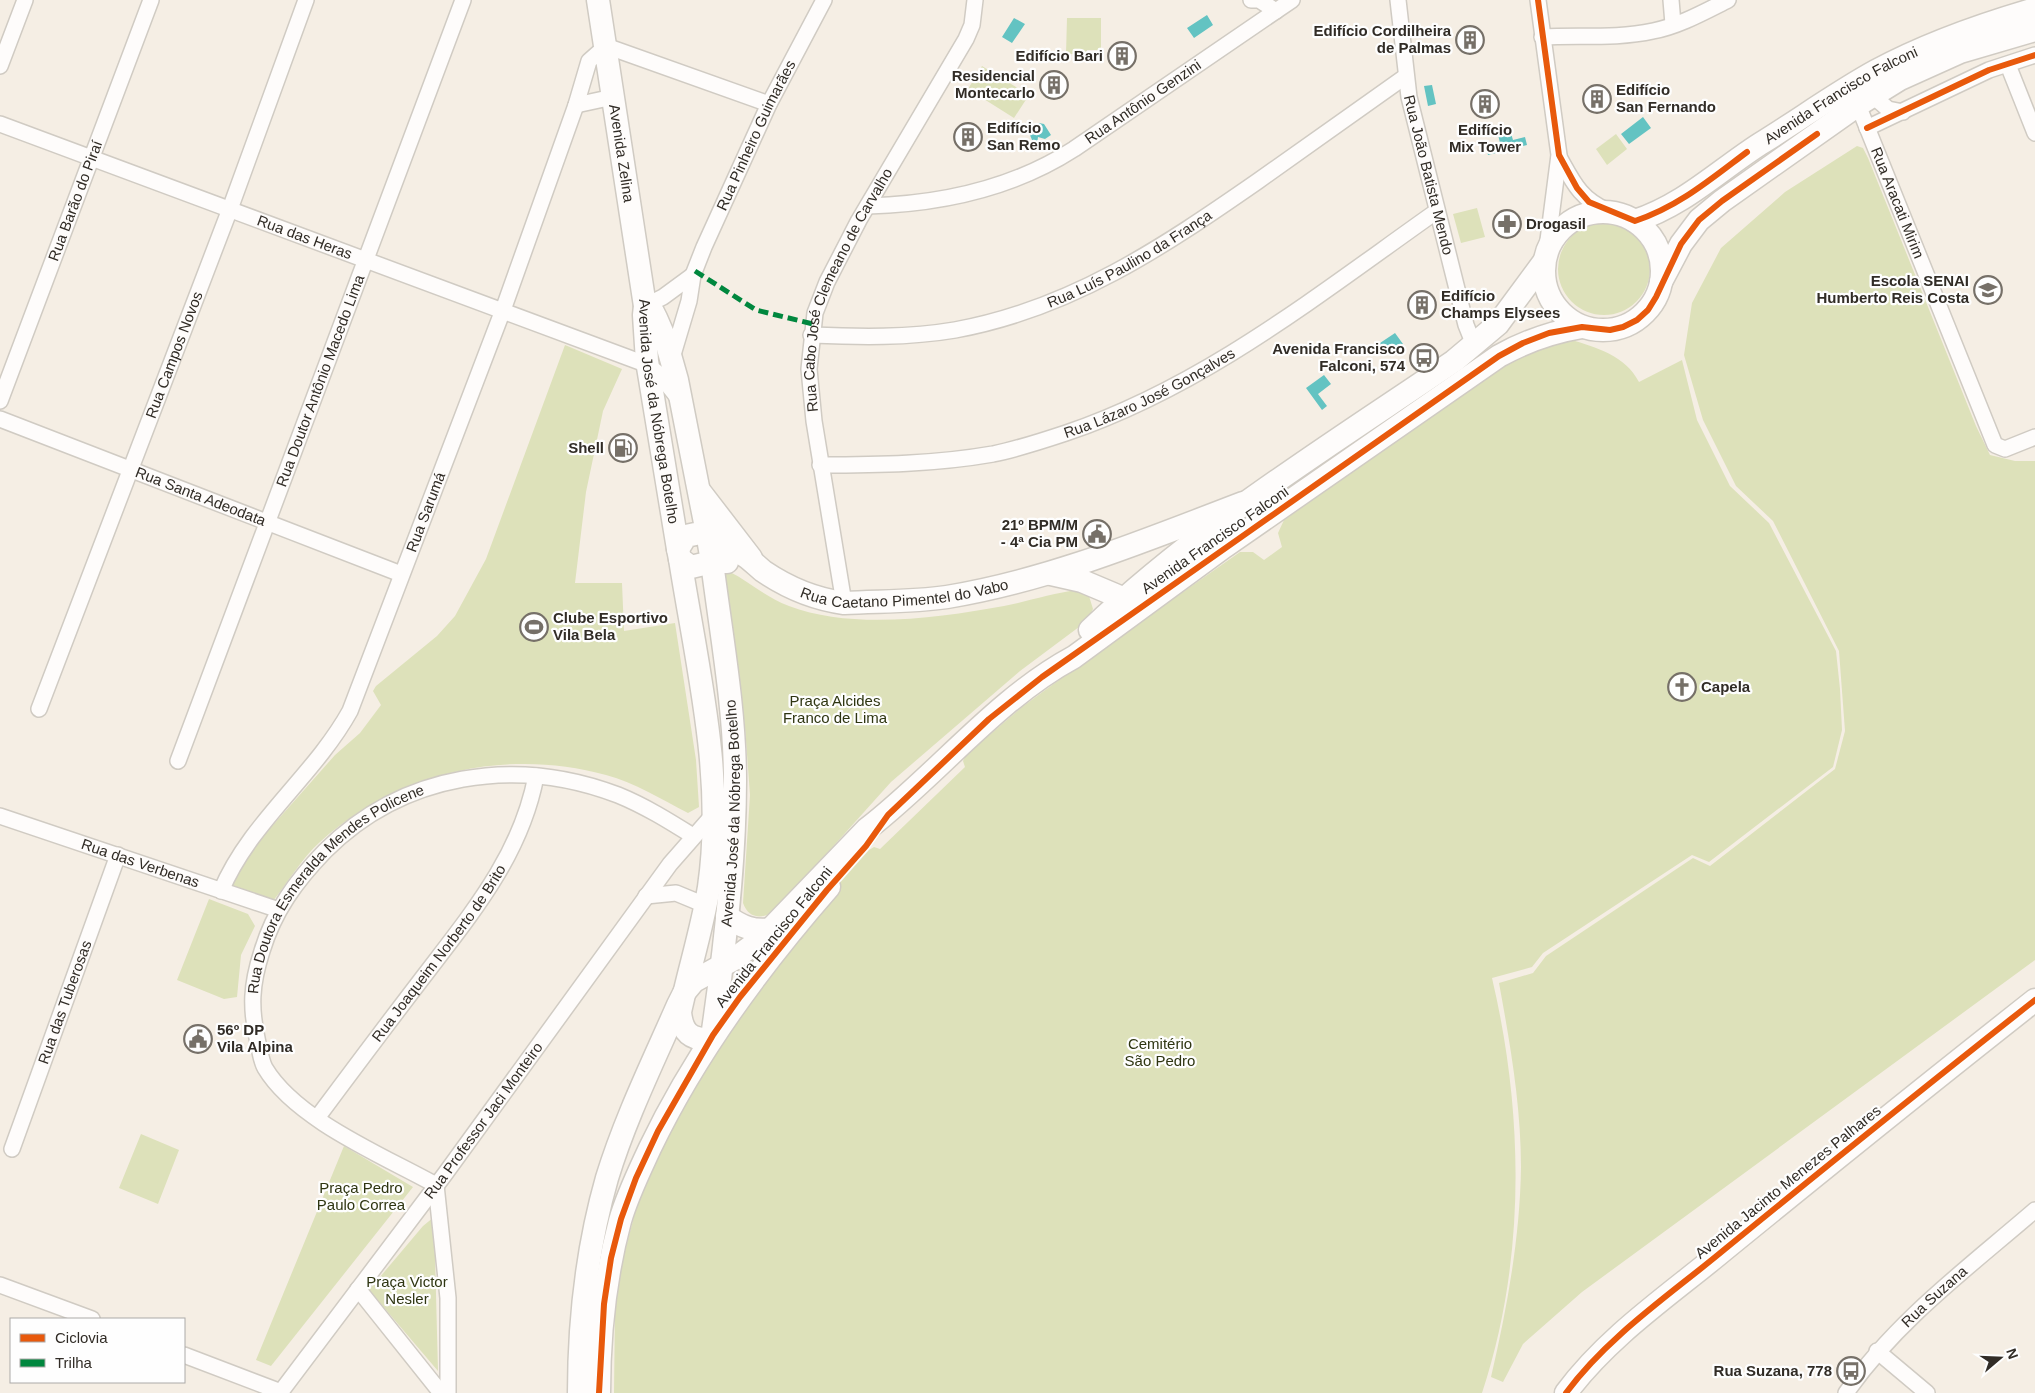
<svg xmlns="http://www.w3.org/2000/svg" width="2035" height="1393" font-family="Arial,sans-serif">
  <style>
    .green { fill: #dde1ba }
    .water { fill: #63c3c2 }
    .lines { fill: none; stroke-linecap: round; stroke-linejoin: round }
    .street-casing { stroke: #d0cbc3; stroke-width: 18 }
    .secondary-casing { stroke: #d0cbc3; stroke-width: 25 }
    .street { stroke: #fefcfb; stroke-width: 15 }
    .secondary { stroke: #fefcfb; stroke-width: 22 }
    .quiet { stroke: #00873e; stroke-width: 5; stroke-dasharray: 10 5; stroke-linecap: butt }
    .cycleway-casing { stroke: #fefefe; stroke-width: 9 }
    .cycleway { stroke: #e8590c; stroke-width: 6 }
    .labels { text-anchor: middle; stroke-width: 4.5; stroke-linejoin: round; paint-order: stroke }
    .poi-label { font-size: 15px; font-weight: bold; fill: #312c26; stroke: #fefefe; text-anchor: end }
    .street-label { font-size: 15px; fill: #312c26; stroke: #fefefe }
    .park-label { font-size: 15px; fill: #2e3511; stroke: #fefefe }
  </style>
  <rect width="100%" height="100%" fill="#f5eee4"/>
  <path class="green" d="M1067,18H1101V50H1087V54H1066Z
    M982,66L1029,95L1014,118L968,89Z
    M1616,134L1627,149L1607,165L1596,149Z
    M1857,146L1863,148L1868,158L1976,426L1990,455L2015,461H2035V960L1582,1292L1523,1344L1503,1382L1491,1377C1507,1308 1520,1238 1521,1167C1521,1105 1510,1043 1499,983L1533,973L1546,956L1693,858L1710,866L1835,769L1845,731L1839,651L1773,521L1736,486L1703,420L1684,355L1692,303L1721,248L1785,192Z
    M1477,208L1485,237L1461,243L1453,214Z
    M1558 269a46 46 0 1 1 92 0a46 46 0 1 1-92 0Z
    M1569,339C1597,348 1625,355 1639,382L1682,360L1697,420L1730,486L1769,523L1836,651L1840,689L1842,730L1833,767L1709,862L1692,855L1543,953L1532,967L1492,978C1524,1114 1526,1260 1482,1393H614L615,1307L620,1270L636,1209L655,1159L720,1042L822,903L869,850L874,847L880,849L965,767L963,761L966,755L1022,707L1092,656L1240,552H1253L1264,560L1282,547L1278,533L1284,520L1529,347Z
    M565,345L622,369L603,411L586,492L575,583H622L624,631L675,623L696,760L699,807L688,813C661,799 635,783 606,775C506,747 396,773 320,842C302,858 288,882 273,901L232,887L235,876L250,851L335,755L360,733L381,705L373,691L376,686L437,636L455,616L486,559Z
    M730,572C750,582 765,597 789,606C852,630 938,618 1004,606C1029,601 1053,593 1078,590L1089,596L1093,609L1087,621L1020,671L891,782L776,910C764,919 749,920 743,903L750,795L745,727L724,574Z
    M209,899L248,914L255,926L241,955L237,997L224,999L177,980Z
    M141,1134L179,1150L158,1204L119,1188Z
    M344,1146L413,1187L271,1366L256,1360Z
    M434,1217L438,1371L369,1290L423,1226Z"/>
  <path class="water" d="M1207,15L1213,25L1194,38L1187,28Z
    M1014,18L1025,24L1012,43L1002,37Z
    M1432,85L1436,104L1428,106L1424,86Z
    M1643,117L1651,128L1629,144L1621,134Z
    M1039,123L1044,124L1051,135L1045,139L1038,137L1037,144L1034,145L1030,135Z
    M1509,127L1513,140L1525,137L1527,145L1488,155L1486,147L1500,143L1497,130Z
    M1395,333L1403,344L1385,356L1377,345Z
    M1324,375L1331,384L1318,394L1327,406L1322,410L1306,388Z"/>
  <g class="lines">
    <defs>
      <g id="street">
        <path d="M1251,0H1259L1276,11"/>
        <path id="s1" d="M1398,0L1409,97L1466,325L1474,345"/>
        <path d="M1538,0L1559,155L1547,248"/>
        <path d="M1671,0L1673,24"/>
        <path d="M1542,37C1579,35 1617,39 1653,31C1679,26 1704,12 1728,0"/>
        <path d="M2008,65L2035,133"/>
        <path d="M0,66L25,0"/>
        <path d="M1873,96L1888,109L1903,112"/>
        <path id="s2" d="M1853,98L1858,105L1995,445L2005,449L2035,437"/>
        <path d="M576,105L613,97"/>
        <path id="s3" d="M0,124L648,365L659,374L678,398"/>
        <path d="M1867,128L1989,70L2035,55"/>
        <path d="M1559,157C1573,182 1580,199 1608,211"/>
        <path id="s4" d="M868,206C940,204 1012,189 1074,149L1292,0"/>
        <path d="M645,306L663,297L693,275"/>
        <path id="s5" d="M811,335C859,337 908,338 955,330C1071,309 1163,247 1258,181C1307,146 1357,111 1406,76"/>
        <path id="s6" d="M672,358L689,301L693,275L704,247L769,104L824,0"/>
        <path id="s7" d="M0,401L151,0"/>
        <path id="s8" d="M0,419L401,574"/>
        <path id="s9" d="M820,465C878,465 936,464 993,454C1018,449 1042,441 1066,433C1205,386 1319,294 1437,211"/>
        <path id="s10" d="M844,603L814,421L809,369L815,313L827,282L859,220L966,39L972,25L975,0"/>
        <path id="s11" d="M39,709L230,209L306,0"/>
        <path id="s12" d="M178,761L463,0"/>
        <path id="s13" d="M0,816L279,910"/>
        <path id="s14" d="M221,891C250,822 314,776 350,711L503,310L576,105L589,61L606,46L769,104"/>
        <path d="M646,896L676,893L705,905"/>
        <path id="s15" d="M317,1118C352,1071 388,1023 424,976C472,913 521,855 536,776"/>
        <path id="s16" d="M12,1149L118,855"/>
        <path d="M0,1285L92,1319"/>
        <path d="M358,1289L441,1393"/>
        <path d="M1877,1351L1927,1393"/>
        <path d="M184,1355L281,1392"/>
        <path id="s17" d="M280,1393L445,1174L670,864L713,815"/>
        <path id="s18" d="M448,1393V1298L436,1185C384,1156 296,1120 265,1068C261,1061 260,1051 258,1043C250,1008 251,985 262,951C274,911 296,881 325,851C403,773 516,756 618,795C645,806 669,821 693,836"/>
        <path id="s19" d="M1846,1393C1896,1321 1969,1267 2035,1210"/>
      </g>
      <g id="secondary">
        <path id="s20" d="M598,0L645,306L644,315L647,361L678,549"/>
        <circle cx="1603" cy="271" r="59"/>
        <path id="s21" d="M1635,221C1684,205 1718,171 1760,144C1799,120 1836,93 1876,71C1926,44 1980,25 2035,9"/>
        <path d="M1661,282L1681,244L1699,220L1722,201L1858,105L1900,79L1960,52L2035,30"/>
        <path id="s22" d="M645,306L653,312L656,318L666,341L677,380L708,538L712,562L691,567L680,559L678,549L686,536L700,533C715,542 731,547 745,556C751,560 757,566 763,571C788,588 814,599 844,603C878,601 913,602 947,597C1050,580 1146,540 1243,503"/>
        <path d="M701,493L751,558"/>
        <path d="M680,559C697,667 725,777 709,887C702,929 689,970 680,1012C682,1032 690,1040 710,1039"/>
        <path d="M1051,574L1082,581L1134,603"/>
        <path d="M1090,630C1199,526 1329,446 1454,361L1498,324L1543,263"/>
        <path d="M727,916C741,927 754,932 772,929"/>
        <path id="s23" d="M713,1030C725,948 735,864 735,781C735,708 721,634 712,562H727"/>
        <path d="M579,1393C579,1320 587,1248 607,1178C625,1119 653,1062 678,1005L684,993L694,981L734,959L761,939L867,829C937,775 996,699 1074,657L1224,547L1499,356C1526,341 1552,332 1582,327"/>
        <path d="M599,1393C599,1336 605,1277 620,1221C627,1196 639,1172 650,1148C696,1052 759,967 829,887"/>
        <path d="M1566,1393C1608,1336 1671,1294 1725,1249C1828,1165 1931,1082 2035,1000"/>
      </g>
    </defs>
    <use href="#street" class="street-casing"/>
    <use href="#secondary" class="secondary-casing"/>
    <use href="#street" class="street"/>
    <use href="#secondary" class="secondary"/>
    <path class="quiet" d="M695,271L756,310L813,324"/>
    <defs>
      <path id="cycleway" d="M1538,0L1559,155L1577,188L1589,202L1635,221C1678,207 1711,179 1747,152
        M1867,128L1989,70L2035,55
        M599,1393L604,1304L611,1258L621,1219L636,1178L658,1131L713,1035L740,997L827,890L866,846L888,815L989,719L1042,677L1499,356L1523,343L1549,333L1582,327L1610,330L1623,327L1637,320L1648,310L1656,297L1681,244L1699,220L1722,201L1817,134
        M1566,1393C1608,1336 1671,1294 1725,1249C1828,1165 1931,1082 2035,1000"/>
    </defs>
    <use href="#cycleway" class="cycleway-casing"/>
    <use href="#cycleway" class="cycleway"/>
  </g>
  <defs>
    <symbol id="building-ring" viewBox="-11 -11 22 22"><circle r="9.5" fill="#fefefe" stroke="#767068" stroke-width="1.5"/><path d="M-4-6H4V6H1V3H-1V6H-4ZM-2.5-4.3h1.7v1.8h-1.7ZM.8-4.3h1.7v1.8H.8ZM-2.5-1h1.7V.8h-1.7ZM.8-1h1.7V.8H.8Z" fill="#767068"/></symbol>
    <symbol id="pharmacy-ring" viewBox="-11 -11 22 22"><circle r="9.5" fill="#fefefe" stroke="#767068" stroke-width="1.5"/><path d="M-2-6h4v4h4v4h-4v4h-4v-4h-4v-4h4Z" fill="#767068"/></symbol>
    <symbol id="university-ring" viewBox="-11 -11 22 22"><circle r="9.5" fill="#fefefe" stroke="#767068" stroke-width="1.5"/><path d="M0-5L7-2L0 1L-7-2ZM-4 1L0 2.5L4 1V4Q0 6-4 4Z" fill="#767068"/></symbol>
    <symbol id="bus-ring" viewBox="-11 -11 22 22"><circle r="9.5" fill="#fefefe" stroke="#767068" stroke-width="1.5"/><path d="M-5-6H5V4H4V6H2V4H-2V6H-4V4H-5ZM-3.5-4V0h7V-4ZM-3.5 1.2v1.5H-2V1.2ZM2 1.2v1.5H3.5V1.2Z" fill="#767068"/></symbol>
    <symbol id="fuel-ring" viewBox="-11 -11 22 22"><circle r="9.5" fill="#fefefe" stroke="#767068" stroke-width="1.5"/><path d="M-5.5-6h7V0h2V4h1.3V-2.5L3-4.5l.8-.8L6-3V5H2.5V1h-1V6h-7ZM-4.2-4.7v3.2H.2V-4.7Z" fill="#767068"/></symbol>
    <symbol id="civic-ring" viewBox="-11 -11 22 22"><circle r="9.5" fill="#fefefe" stroke="#767068" stroke-width="1.5"/><path d="M-.6-6.5H3V-4.5H.6V-3L4-1V1h2V6H-6V1h2V-1L-.6-3ZM-1.2 2.5V6h2.4V2.5Z" fill="#767068"/></symbol>
    <symbol id="stadium-ring" viewBox="-11 -11 22 22"><circle r="9.5" fill="#fefefe" stroke="#767068" stroke-width="1.5"/><path d="M0-5a6.5 5 0 1 0 0 10a6.5 5 0 1 0 0-10ZM-3.5-1.8h7v3.6h-7Z" fill="#767068"/></symbol>
    <symbol id="church-ring" viewBox="-11 -11 22 22"><circle r="9.5" fill="#fefefe" stroke="#767068" stroke-width="1.5"/><path d="M-1.2-6h2.4v3.5h3.3v2.4h-3.3V6h-2.4V-.1h-3.3v-2.4h3.3Z" fill="#767068"/></symbol>
  </defs>
  <g fill-rule="evenodd">
    <use href="#building-ring" x="1454" y="24" width="32" height="32"/>
    <use href="#building-ring" x="1106" y="40" width="32" height="32"/>
    <use href="#building-ring" x="1038" y="69" width="32" height="32"/>
    <use href="#building-ring" x="1581" y="83" width="32" height="32"/>
    <use href="#building-ring" x="1469" y="88" width="32" height="32"/>
    <use href="#building-ring" x="952" y="121" width="32" height="32"/>
    <use href="#pharmacy-ring" x="1491" y="208" width="32" height="32"/>
    <use href="#university-ring" x="1972" y="274" width="32" height="32"/>
    <use href="#building-ring" x="1406" y="289" width="32" height="32"/>
    <use href="#bus-ring" x="1408" y="342" width="32" height="32"/>
    <use href="#fuel-ring" x="607" y="432" width="32" height="32"/>
    <use href="#civic-ring" x="1081" y="518" width="32" height="32"/>
    <use href="#stadium-ring" x="518" y="611" width="32" height="32"/>
    <use href="#church-ring" x="1666" y="671" width="32" height="32"/>
    <use href="#civic-ring" x="182" y="1023" width="32" height="32"/>
    <use href="#bus-ring" x="1835" y="1355" width="32" height="32"/>
  </g>
  <g class="labels">
    <g class="poi-label">
      <text x="1451" y="36">Edifício Cordilheira<tspan x="1451" dy="17">de Palmas</tspan></text>
      <text x="1103" y="61">Edifício Bari</text>
      <text x="1035" y="81">Residencial<tspan x="1035" dy="17">Montecarlo</tspan></text>
      <text x="1616" y="95" text-anchor="start">Edifício<tspan x="1616" dy="17">San Fernando</tspan></text>
      <text x="987" y="133" text-anchor="start">Edifício<tspan x="987" dy="17">San Remo</tspan></text>
      <text x="1485" y="135" text-anchor="middle">Edifício<tspan x="1485" dy="17">Mix Tower</tspan></text>
      <text x="1526" y="229" text-anchor="start">Drogasil</text>
      <text x="1969" y="286">Escola SENAI<tspan x="1969" dy="17">Humberto Reis Costa</tspan></text>
      <text x="1441" y="301" text-anchor="start">Edifício<tspan x="1441" dy="17">Champs Elysees</tspan></text>
      <text x="1405" y="354">Avenida Francisco<tspan x="1405" dy="17">Falconi, 574</tspan></text>
      <text x="604" y="453">Shell</text>
      <text x="1078" y="530">21º BPM/M<tspan x="1078" dy="17">- 4ª Cia PM</tspan></text>
      <text x="553" y="623" text-anchor="start">Clube Esportivo<tspan x="553" dy="17">Vila Bela</tspan></text>
      <text x="1701" y="692" text-anchor="start">Capela</text>
      <text x="217" y="1035" text-anchor="start">56º DP<tspan x="217" dy="17">Vila Alpina</tspan></text>
      <text x="1832" y="1376">Rua Suzana, 778</text>
    </g>
    <g class="street-label">
      <text dy="5" stroke="none"><textPath href="#s21" startOffset="242">Avenida Francisco Falconi</textPath></text>
      <text dy="5" stroke="none"><textPath href="#s4" startOffset="300">Rua Antônio Genzini</textPath></text>
      <text dy="5" stroke="none"><textPath href="#s6" startOffset="239">Rua Pinheiro Guimarães</textPath></text>
      <text dy="5" stroke="none"><textPath href="#s20" startOffset="155">Avenida Zelina</textPath></text>
      <text dy="5" stroke="none"><textPath href="#s1" startOffset="178">Rua João Batista Mendo</textPath></text>
      <text dy="5" stroke="none"><textPath href="#s7" startOffset="214">Rua Barão do Piraí</textPath></text>
      <text dy="5" stroke="none"><textPath href="#s2" startOffset="114">Rua Aracati Mirim</textPath></text>
      <text dy="5" stroke="none"><textPath href="#s3" startOffset="325">Rua das Heras</textPath></text>
      <text dy="5" stroke="none"><textPath href="#s5" startOffset="334">Rua Luís Paulino da França</textPath></text>
      <text dy="5" stroke="none"><textPath href="#s10" startOffset="324">Rua Cabo José Clemeano de Carvalho</textPath></text>
      <text dy="5" stroke="none"><textPath href="#s11" startOffset="379">Rua Campos Novos</textPath></text>
      <text dy="5" stroke="none"><textPath href="#s12" startOffset="406">Rua Doutor Antônio Macedo Lima</textPath></text>
      <text dy="5" stroke="none"><textPath href="#s9" startOffset="342">Rua Lázaro José Gonçalves</textPath></text>
      <text dy="5" stroke="none"><textPath href="#s20" startOffset="416">Avenida José da Nóbrega Botelho</textPath></text>
      <text dy="5" stroke="none"><textPath href="#s8" startOffset="215">Rua Santa Adeodata</textPath></text>
      <text dy="5" stroke="none"><textPath href="#s14" startOffset="435">Rua Sarumá</textPath></text>
      <text transform="translate(1215 540) rotate(-35)" y="5">Avenida Francisco Falconi</text>
      <text dy="5" stroke="none"><textPath href="#s22" startOffset="565">Rua Caetano Pimentel do Vabo</textPath></text>
      <text dy="5" stroke="none"><textPath href="#s23" startOffset="218">Avenida José da Nóbrega Botelho</textPath></text>
      <text dy="5" stroke="none"><textPath href="#s13" startOffset="148">Rua das Verbenas</textPath></text>
      <text dy="5" stroke="none"><textPath href="#s18" startOffset="634">Rua Doutora Esmeralda Mendes Policene</textPath></text>
      <text transform="translate(774 937) rotate(-51)" y="5">Avenida Francisco Falconi</text>
      <text dy="5" stroke="none"><textPath href="#s15" startOffset="205">Rua Joaqueim Norberto de Brito</textPath></text>
      <text dy="5" stroke="none"><textPath href="#s16" startOffset="156">Rua das Tuberosas</textPath></text>
      <text dy="5" stroke="none"><textPath href="#s17" startOffset="340">Rua Professor Jaci Monteiro</textPath></text>
      <text transform="translate(1788 1182) rotate(-39)" y="5">Avenida Jacinto Menezes Palhares</text>
      <text dy="5" stroke="none"><textPath href="#s19" startOffset="131">Rua Suzana</textPath></text>
    </g>
    <g class="park-label">
      <text x="835" y="706">Praça Alcides<tspan x="835" dy="17">Franco de Lima</tspan></text>
      <text x="1160" y="1049">Cemitério<tspan x="1160" dy="17">São Pedro</tspan></text>
      <text x="361" y="1193">Praça Pedro<tspan x="361" dy="17">Paulo Correa</tspan></text>
      <text x="407" y="1287">Praça Victor<tspan x="407" dy="17">Nesler</tspan></text>
    </g>
  </g>
  <rect x="10" y="1318" width="175" height="65" fill="#fefefe" stroke="#acaaa8"/>
  <rect x="20" y="1334" width="25" height="8" fill="#e8590c" stroke="#acaaa8"/>
  <text x="55" y="1343" font-size="15" fill="#312c26">Ciclovia</text>
  <rect x="20" y="1359" width="25" height="8" fill="#00873e" stroke="#acaaa8"/>
  <text x="55" y="1368" font-size="15" fill="#312c26">Trilha</text>
  <g transform="translate(2000 1358) rotate(71)" stroke="#fefefe" stroke-width="4" paint-order="stroke">
  <path d="M0-4L9 19L0 12L-9 19Z" fill="#312c26"/>
  <text y="-8" font-size="14" font-weight="bold" text-anchor="middle" fill="#312c26">N</text>
  </g>
</svg>
